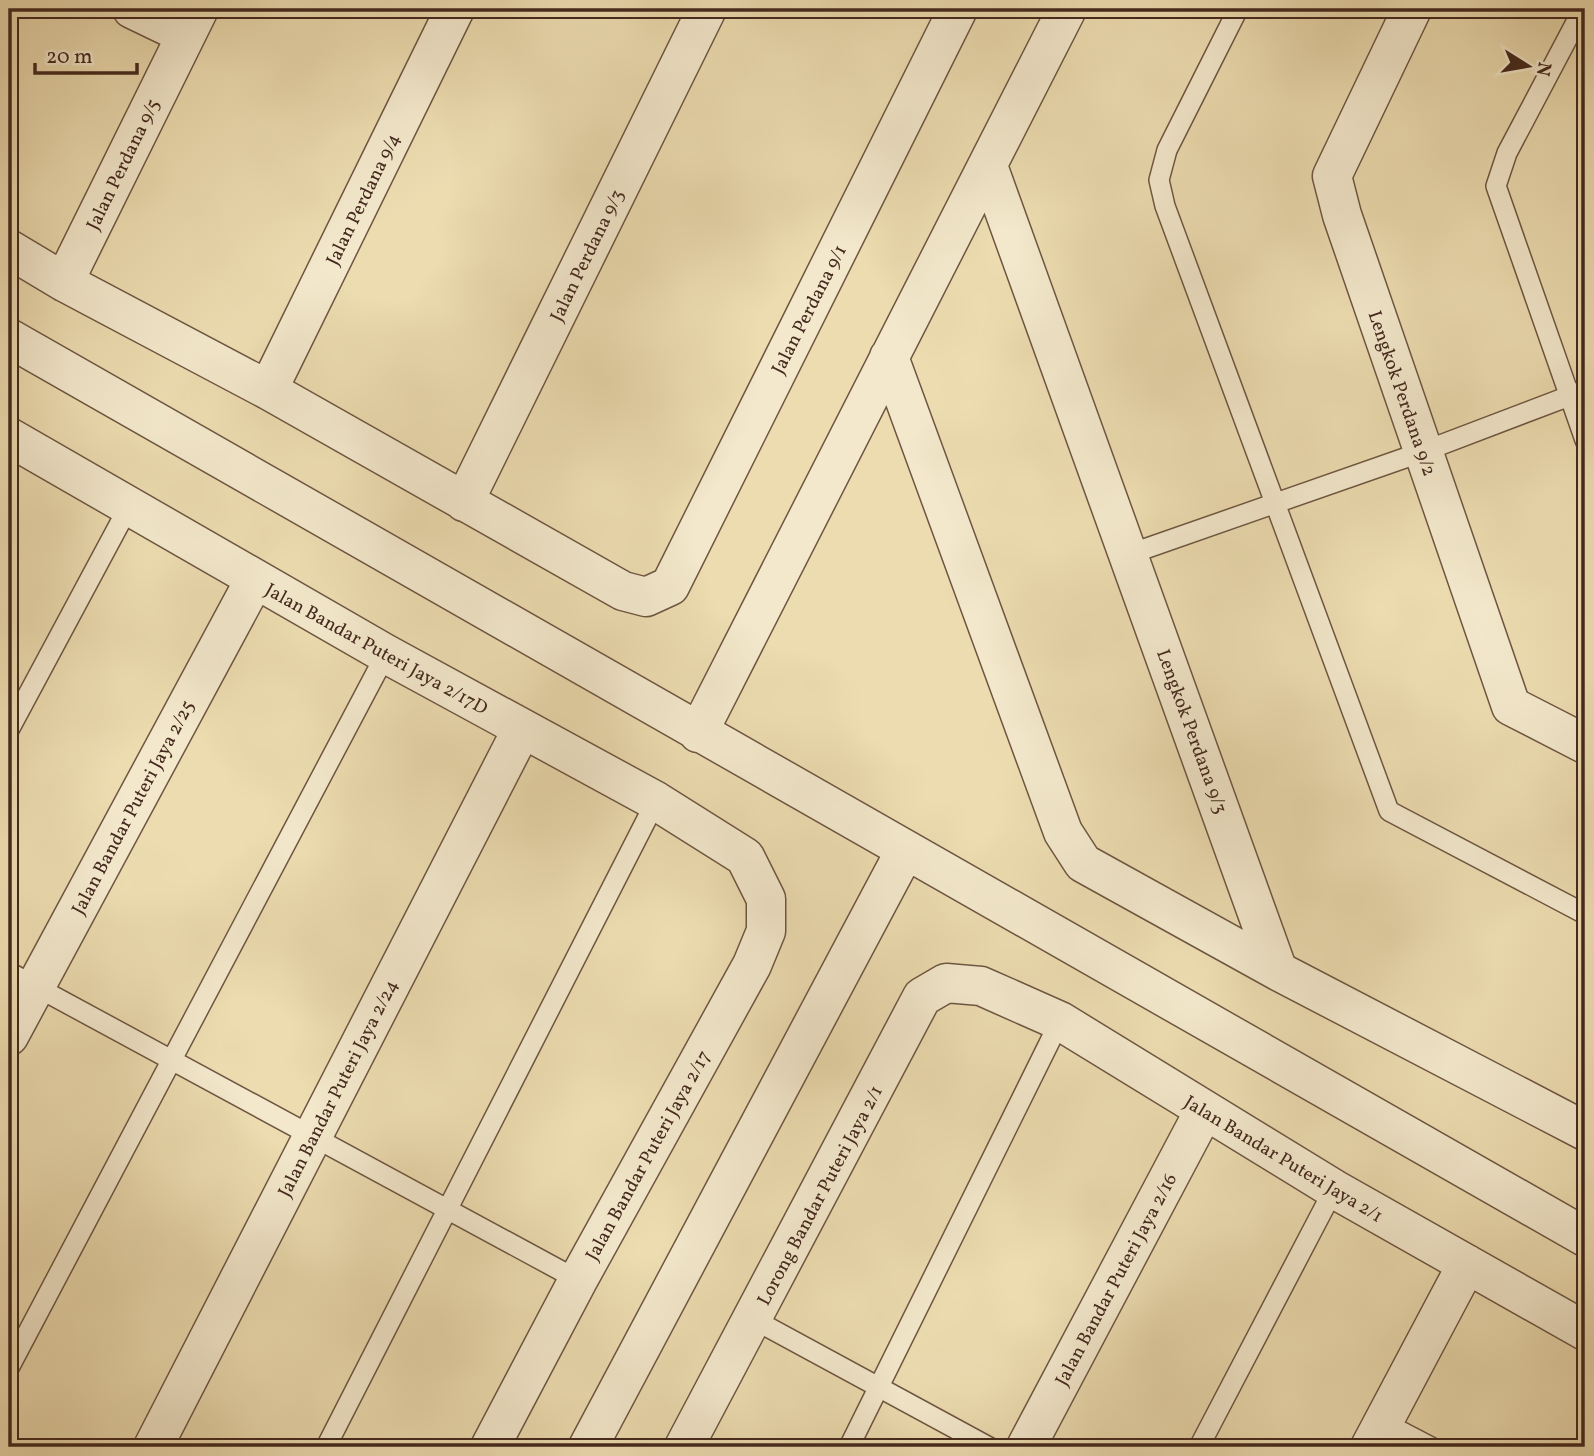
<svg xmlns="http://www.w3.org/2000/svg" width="1594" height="1456" font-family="Vollkorn,serif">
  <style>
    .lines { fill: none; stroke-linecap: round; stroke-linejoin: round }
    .lane-casing { stroke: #6e5642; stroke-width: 22 }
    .street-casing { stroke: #6e5642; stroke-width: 41 }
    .lane { stroke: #f3e8cc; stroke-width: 19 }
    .street { stroke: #f3e8cc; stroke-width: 38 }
    .labels { text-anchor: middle; stroke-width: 5; stroke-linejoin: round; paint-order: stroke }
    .street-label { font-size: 19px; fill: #44291e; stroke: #f3e8cc }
  </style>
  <rect width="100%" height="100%" fill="#ecdcb0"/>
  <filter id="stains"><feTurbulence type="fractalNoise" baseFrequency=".00286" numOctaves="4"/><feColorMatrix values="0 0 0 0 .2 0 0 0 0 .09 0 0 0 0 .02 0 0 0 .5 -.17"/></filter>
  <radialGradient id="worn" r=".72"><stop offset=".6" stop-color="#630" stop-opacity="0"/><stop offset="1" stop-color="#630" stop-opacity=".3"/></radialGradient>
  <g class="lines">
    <defs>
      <path id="lane" d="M1238,9L1167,150L1159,180L1165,206L1389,811L1585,914
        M1583,9L1507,153L1496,186L1585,440
        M1130,554L1422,452L1585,390
        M9,730L128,508
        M9,972L578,1280
        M753,1319L989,1447
        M9,1368L386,654
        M1383,1422L1431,1447
        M326,1447L656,801
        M849,1447L1060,1021
        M1199,1447L1334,1189"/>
      <path id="street" d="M132,9L186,35
        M1412,9L1332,176L1342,215L1511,706L1585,744
        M988,166L1278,971L1585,1131
        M9,249L64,282L268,390L623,591L646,597L670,586L958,9
        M64,282L199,9
        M9,338L1585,1237
        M889,357L1063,832L1083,863L1278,971
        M268,390L455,9
        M9,437L386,654L656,801L745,857L766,899V931L752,965L578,1280L490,1447
        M464,502L707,9
        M698,733L1067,9
        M9,1036L255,579
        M153,1447L522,729
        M588,1447L905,851
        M684,1447L922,997L946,983L981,986L1060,1021L1334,1189L1585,1331
        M1026,1447L1204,1111
        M1370,1447L1467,1264"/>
    </defs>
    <use href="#lane" class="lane-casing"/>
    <use href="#street" class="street-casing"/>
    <use href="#lane" class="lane"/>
    <use href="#street" class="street"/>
  </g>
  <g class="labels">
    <g class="street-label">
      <text transform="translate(122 164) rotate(-64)" y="7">Jalan Perdana 9/5</text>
      <text transform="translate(362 199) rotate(-64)" y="7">Jalan Perdana 9/4</text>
      <text transform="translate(586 255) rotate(-64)" y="7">Jalan Perdana 9/3</text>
      <text transform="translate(808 309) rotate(-63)" y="7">Jalan Perdana 9/1</text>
      <text transform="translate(1403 393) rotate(71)" y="7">Lengkok Perdana 9/2</text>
      <text transform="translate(377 648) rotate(29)" y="7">Jalan Bandar Puteri Jaya 2/17D</text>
      <text transform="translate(1193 731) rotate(70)" y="7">Lengkok Perdana 9/3</text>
      <text transform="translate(132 807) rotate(-62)" y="7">Jalan Bandar Puteri Jaya 2/25</text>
      <text transform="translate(337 1088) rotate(-63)" y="7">Jalan Bandar Puteri Jaya 2/24</text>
      <text transform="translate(647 1155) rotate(-61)" y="7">Jalan Bandar Puteri Jaya 2/17</text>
      <text transform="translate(1284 1158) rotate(31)" y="7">Jalan Bandar Puteri Jaya 2/1</text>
      <text transform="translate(819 1195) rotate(-62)" y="7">Lorong Bandar Puteri Jaya 2/1</text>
      <text transform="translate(1115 1279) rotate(-62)" y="7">Jalan Bandar Puteri Jaya 2/16</text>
    </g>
  </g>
  <rect width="1594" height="1456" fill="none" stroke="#ecdcb0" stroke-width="35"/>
  <rect x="10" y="10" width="1573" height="1435" fill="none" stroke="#44291e" stroke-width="3.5"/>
  <rect x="18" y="18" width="1559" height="1421" fill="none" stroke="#44291e" stroke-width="2"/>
  <g transform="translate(1528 66) rotate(101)" stroke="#f3e8cc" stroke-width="5" paint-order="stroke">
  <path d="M0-5L12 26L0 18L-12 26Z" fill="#44291e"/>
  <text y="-10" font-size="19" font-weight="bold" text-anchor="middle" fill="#44291e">N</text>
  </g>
  <path d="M35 63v10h102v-10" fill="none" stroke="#44291e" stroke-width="3.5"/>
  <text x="46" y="63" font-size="21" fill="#44291e" stroke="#f3e8cc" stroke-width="5" paint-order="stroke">20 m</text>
  <rect width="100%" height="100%" filter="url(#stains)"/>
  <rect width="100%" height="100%" fill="url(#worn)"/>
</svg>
